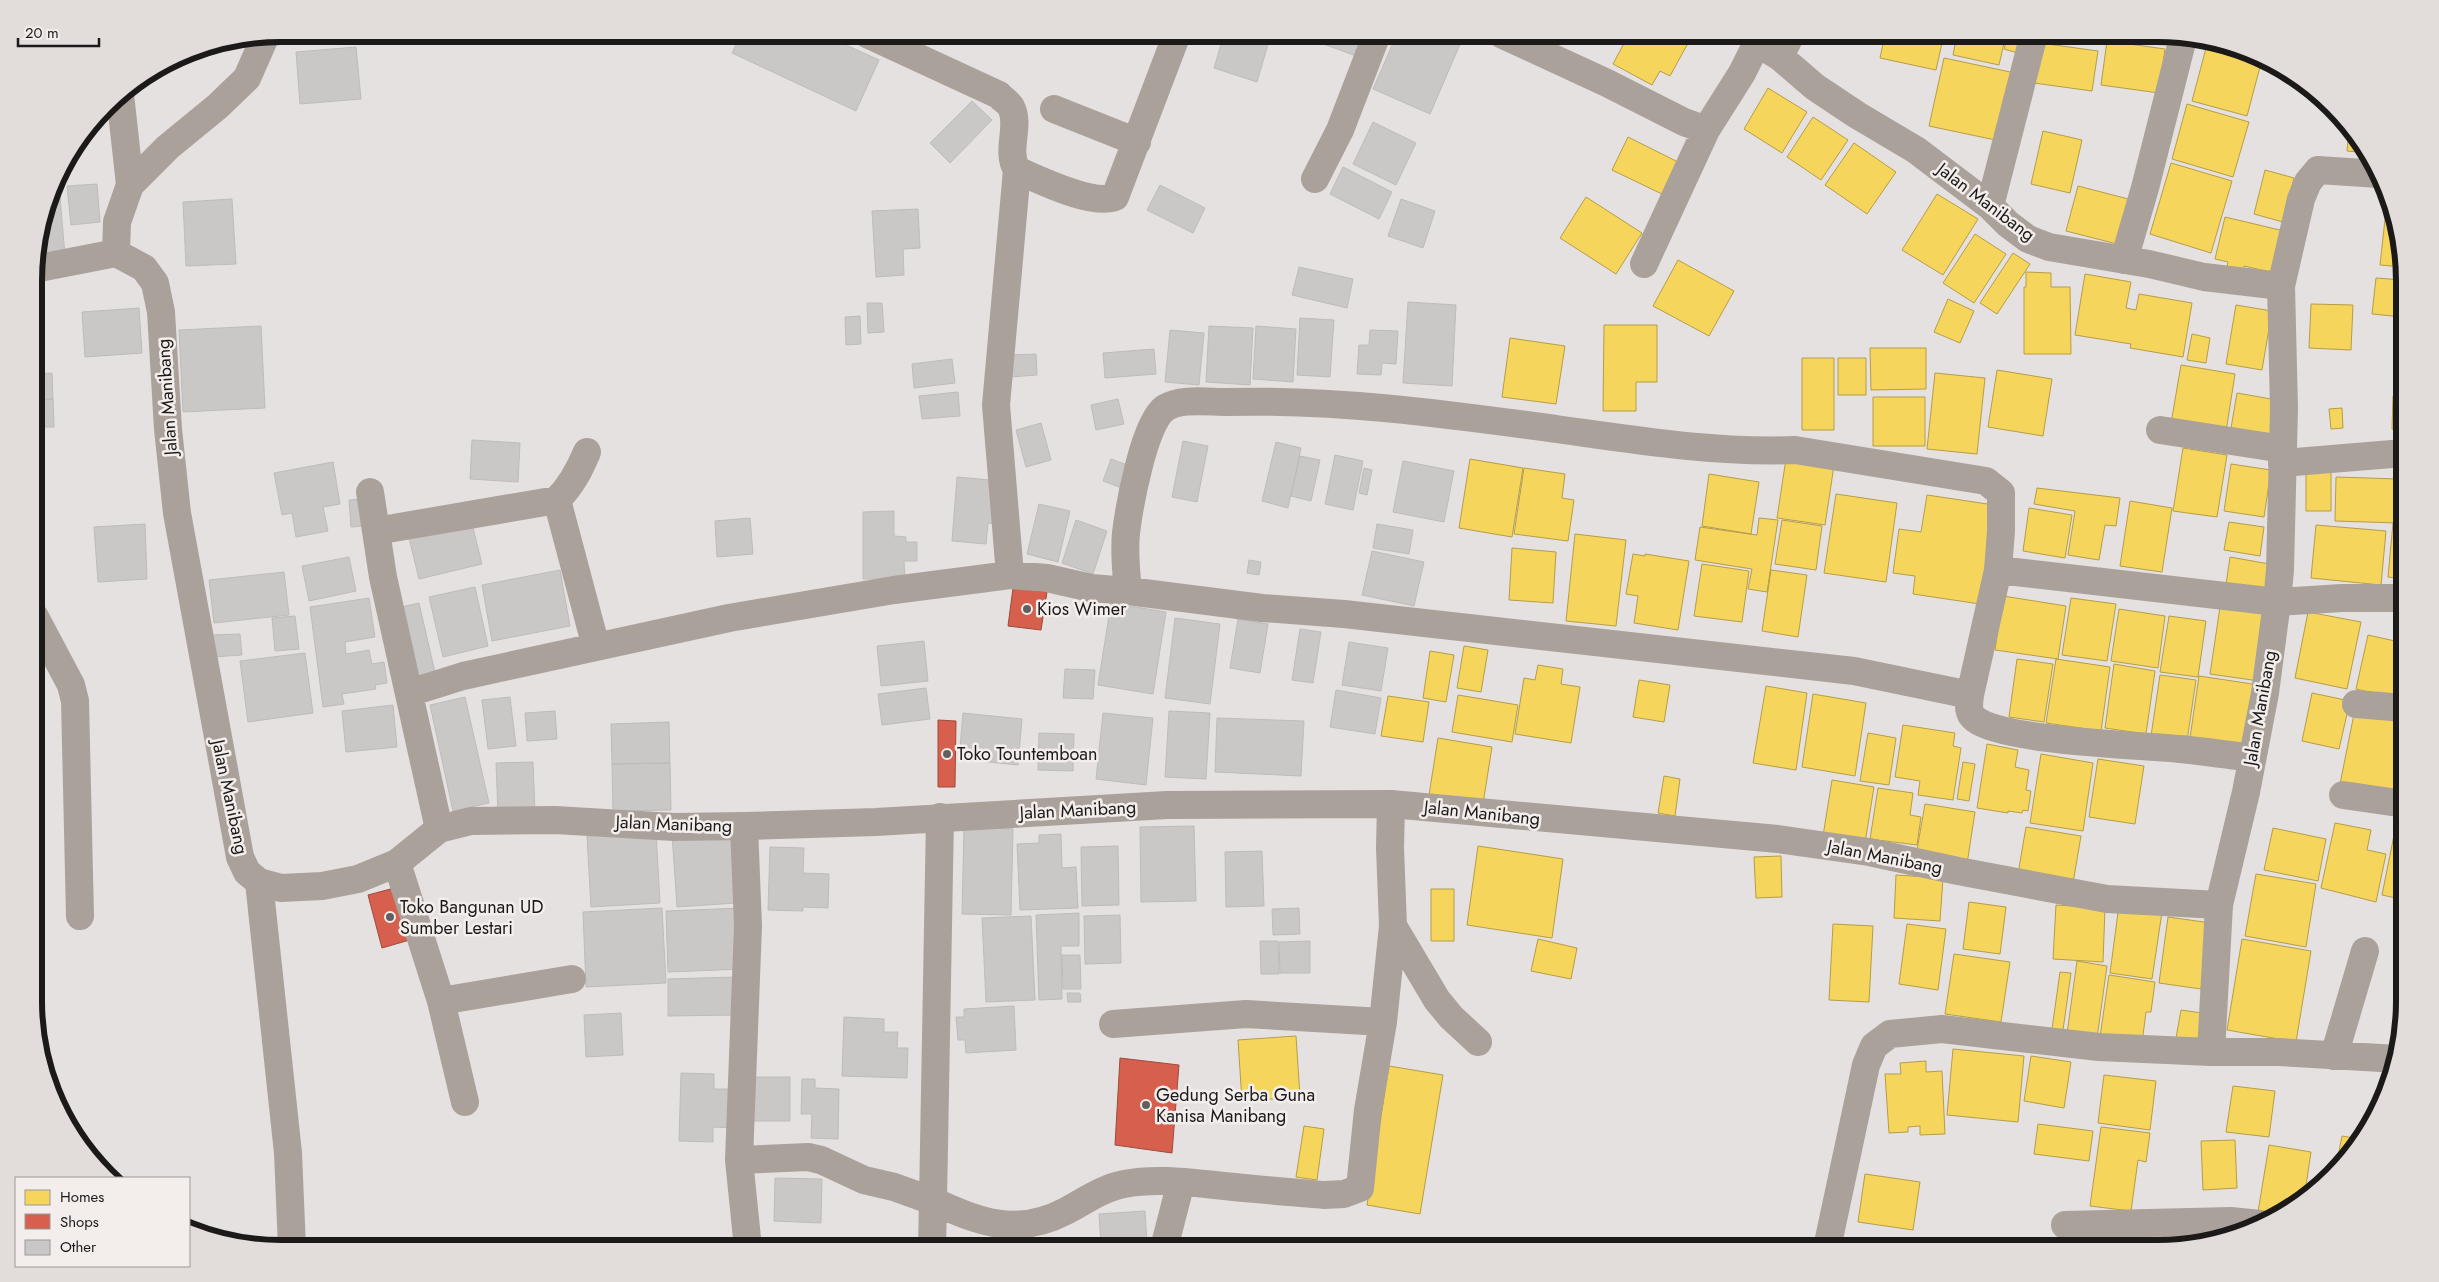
<svg xmlns="http://www.w3.org/2000/svg" width="2439" height="1282" font-family="Jost,sans-serif">
  <style>
    .homes { fill: #f6d55c; stroke: #b59d48 }
    .shops { fill: #d6604d; stroke: #9e4b3d }
    .building { fill: #cac7c7; stroke: #bebcbb }
    .lines { fill: none; stroke-linecap: round; stroke-linejoin: round }
    .minor { stroke: #aba19b; stroke-width: 28 }
    .tertiary { stroke: #aba19b; stroke-width: 28 }
    .poi-dot { fill: #62605f; stroke: #f3edec; stroke-width: 2 }
    .labels { text-anchor: middle; stroke-width: 5; stroke-linejoin: round; paint-order: stroke }
    .street-label { font-size: 18px; fill: #1c1a19; stroke: #f3edec }
    .poi-label { font-size: 18px; fill: #1c1a19; stroke: #f3edec; text-anchor: start }
    .rim { fill: none; stroke: #1c1a19; stroke-width: 6 }
  </style>
  <rect width="100%" height="100%" fill="#e5e1e0"/>
  <path class="homes" d="M1629,34H1693L1670,76L1660,71L1652,85L1613,64Z
    M1885,34H1944L1936,70L1880,58Z
    M1957,34H2006L1999,65L1953,55Z
    M2008,34H2027L2021,54L2004,49Z
    M2076,34H2102L2101,40Z
    M2107,41L2165,49L2159,93L2101,85Z
    M2040,43L2098,51L2092,91L2034,83Z
    M2206,48L2261,63L2247,116L2192,101Z
    M1944,58L2015,73L2000,141L1929,126Z
    M1768,88L1807,112L1782,153L1744,129Z
    M2187,104L2249,122L2233,177L2172,159Z
    M1813,117L1848,140L1821,180L1787,157Z
    M2349,128L2363,144L2368,153L2347,151Z
    M2043,131L2082,140L2070,193L2031,184Z
    M1628,137L1680,163L1664,195L1612,170Z
    M1854,143L1896,172L1867,214L1825,185Z
    M2171,163L2232,181L2211,253L2150,234Z
    M2265,170L2294,178L2283,222L2254,214Z
    M2078,186L2136,201L2125,246L2066,231Z
    M2388,192L2403,250V267L2380,265Z
    M1937,194L1978,219L1943,275L1902,250Z
    M1586,197L1642,233L1616,274L1560,238Z
    M2225,217L2284,231L2274,273L2244,266L2242,275L2226,271L2228,262L2215,259Z
    M1975,234L2006,254L1974,303L1943,283Z
    M2013,253L2030,264L1997,314L1980,303Z
    M1678,260L1734,291L1709,336L1653,306Z
    M2026,272L2051,273V287H2070L2071,354H2024V287H2026Z
    M2085,274L2131,282L2126,308L2136,310L2139,294L2192,303L2183,357L2130,348L2131,344L2075,335Z
    M2376,278L2403,280V317L2372,314Z
    M1948,299L1974,311L1960,343L1934,332Z
    M2311,304L2353,305L2351,350L2309,348Z
    M2236,305L2272,311L2262,370L2226,364Z
    M1604,325H1657V382H1636V411H1603Z
    M2192,334L2210,338L2206,363L2187,360Z
    M1510,338L1565,346L1556,404L1502,397Z
    M1870,348H1926V389L1871,390Z
    M1802,358H1834V430H1802Z
    M1838,358H1866V395H1838Z
    M2181,365L2235,374L2225,438L2170,429Z
    M1997,370L2052,379L2043,436L1988,427Z
    M1935,373L1985,378L1977,454L1927,449Z
    M2237,393L2277,400L2272,435L2231,428Z
    M2393,396H2404V429H2392Z
    M1873,397H1925V446H1873Z
    M2342,408L2343,428L2331,429L2329,409Z
    M2183,448L2227,455L2217,517L2173,511Z
    M1787,452L1835,459L1825,525L1777,518Z
    M1470,459L1523,468L1512,537L1459,528Z
    M2231,464L2271,470L2264,517L2224,511Z
    M1524,468L1565,474L1562,498L1574,500L1568,541L1514,534Z
    M2306,472H2331V511H2306Z
    M1709,474L1759,482L1751,534L1702,526Z
    M2336,477L2399,479L2398,523L2335,521Z
    M2037,488L2120,498L2116,526L2105,525L2099,560L2068,555L2075,511L2034,504Z
    M1836,494L1897,503L1886,582L1824,573Z
    M1927,495L1994,505L1980,604L1913,594L1915,576L1893,573L1899,529L1921,532Z
    M2130,501L2172,508L2162,572L2120,566Z
    M2029,508L2072,515L2065,558L2023,551Z
    M1759,518L1778,520L1767,592L1748,589L1752,569L1695,560L1700,527L1757,535Z
    M1782,520L1822,526L1816,570L1775,564Z
    M2229,522L2264,527L2260,556L2224,550Z
    M2393,523L2404,524V579L2388,577Z
    M2316,525L2386,531L2381,585L2311,578Z
    M1575,534L1626,540L1616,626L1566,621Z
    M1512,548L1556,552L1553,603L1509,600Z
    M1633,554L1645,556V554L1689,561L1678,630L1634,623L1638,596L1626,594Z
    M2230,557L2275,565L2271,592L2226,585Z
    M1702,564L1749,571L1742,622L1694,616Z
    M1771,570L1807,575L1798,637L1762,631Z
    M2003,596L2066,606L2058,659L1995,650Z
    M2071,598L2116,604L2107,661L2062,655Z
    M2220,607L2269,614L2259,681L2210,674Z
    M2119,609L2165,616L2158,668L2111,661Z
    M2308,612L2361,622L2347,689L2295,678Z
    M2169,616L2206,621L2198,677L2160,672Z
    M2368,635L2404,643V700L2356,689Z
    M1464,646L1488,650L1481,692L1457,688Z
    M1430,651L1454,655L1446,702L1423,698Z
    M2017,659L2053,664L2044,722L2009,717Z
    M2056,659L2110,667L2101,731L2046,723Z
    M2114,664L2155,671L2146,734L2105,728Z
    M1538,665L1563,669L1561,684L1580,687L1571,743L1515,734L1524,678L1535,680Z
    M2160,675L2196,680L2187,741L2151,736Z
    M2199,676L2259,685L2250,747L2190,738Z
    M1639,680L1670,685L1664,722L1633,717Z
    M1766,686L1807,693L1796,770L1753,763Z
    M2312,693L2350,701L2339,749L2302,741Z
    M1813,694L1866,703L1855,776L1802,767Z
    M1458,695L1518,705L1512,742L1452,732Z
    M1388,696L1429,702L1423,742L1381,736Z
    M2355,709L2404,719L2405,797L2340,784Z
    M1903,725L1955,733L1953,746L1961,748L1953,800L1918,795L1920,781L1895,777Z
    M1868,733L1896,738L1889,785L1860,781Z
    M1438,738L1492,747L1483,804L1429,795Z
    M1987,744L2018,750L2015,767L2029,770L2026,790L2031,791L2028,811L2023,810L2022,813L2008,811V813L1977,808Z
    M2041,754L2093,763L2083,831L2030,823Z
    M2098,759L2144,766L2135,824L2089,817Z
    M1963,762L1975,764L1969,801L1957,799Z
    M1664,776L1680,779L1675,816L1658,813Z
    M1832,780L1874,787L1865,843L1823,836Z
    M1878,788L1913,793L1910,815L1921,817L1917,845L1870,839Z
    M1925,804L1975,812L1967,864L1916,856Z
    M2335,823L2371,830L2367,850L2386,854L2376,902L2321,888Z
    M2026,827L2081,836L2073,883L2018,874Z
    M2273,828L2326,839L2318,881L2264,870Z
    M2394,835L2405,837V900L2382,895Z
    M1478,846L1563,859L1552,938L1467,925Z
    M1781,856L1782,897L1756,898L1754,857Z
    M2256,874L2316,884L2306,947L2245,936Z
    M1896,875L1943,878L1940,921L1894,918Z
    M1431,889H1454V941H1431Z
    M1969,902L2006,907L2000,954L1963,949Z
    M2056,905L2105,908L2103,962L2053,959Z
    M2119,905L2162,912L2152,979L2110,973Z
    M2168,917L2211,923L2201,989L2159,983Z
    M1833,924L1873,926L1869,1002L1829,1000Z
    M1907,924L1946,929L1938,990L1899,984Z
    M1538,939L1577,948L1571,979L1531,971Z
    M2242,939L2311,951L2296,1042L2227,1030Z
    M1954,954L2010,962L2001,1022L1945,1014Z
    M2077,961L2107,966L2097,1038L2067,1034Z
    M2060,972L2071,973L2063,1030L2052,1029Z
    M2109,975L2155,982L2151,1012H2146L2142,1043L2100,1037Z
    M2181,1010L2209,1014L2205,1042L2176,1038Z
    M1296,1036L1300,1097L1242,1101L1238,1040Z
    M1953,1049L2024,1056L2018,1122L1947,1115Z
    M2031,1056L2071,1062L2064,1108L2024,1101Z
    M1926,1061V1072L1942,1071L1945,1134L1920,1135V1126L1908,1127V1132L1889,1133L1885,1074H1901L1900,1063Z
    M1389,1066L1443,1075L1420,1214L1367,1205Z
    M2104,1075L2156,1081L2150,1130L2098,1123Z
    M2233,1086L2275,1091L2269,1137L2226,1132Z
    M2038,1124L2093,1131L2089,1161L2034,1154Z
    M1304,1126L1324,1129L1317,1180L1296,1177Z
    M2101,1127L2150,1133L2146,1162L2138,1160L2131,1211L2090,1206Z
    M2342,1136L2360,1139L2343,1164L2335,1171Z
    M2235,1140L2237,1188L2203,1190L2201,1141Z
    M2269,1145L2311,1152L2304,1199L2295,1207L2268,1220L2257,1218Z
    M1865,1174L1920,1182L1913,1230L1858,1222Z
    M2163,1237L2206,1241L2162,1248Z"/>
  <path class="shops" d="M1013,588L1047,592L1041,630L1008,626Z
    M938,720L956,721L955,787H938Z
    M398,887L413,939L382,948L368,895Z
    M1120,1058L1179,1065L1172,1153L1115,1145Z"/>
  <path class="building" d="M741,34H822L879,60L856,111L732,53Z
    M945,34H993L992,44L945,36Z
    M1224,34H1271L1257,82L1214,68Z
    M1296,34H1367L1359,57Z
    M1397,34H1442L1461,42L1430,114L1373,89Z
    M356,47L361,99L300,104L296,52Z
    M972,101L992,120L950,163L930,143Z
    M1373,122L1416,143L1396,185L1353,164Z
    M1343,167L1392,192L1379,219L1330,194Z
    M97,184L100,222L71,225L67,186Z
    M56,185H59L65,256L41,258L40,246Z
    M1160,185L1205,208L1193,233L1147,210Z
    M232,199L236,264L186,266L183,202Z
    M1401,199L1435,211L1423,248L1388,236Z
    M918,209L920,248L903,249L904,275L876,277L872,211Z
    M1299,267L1353,279L1347,308L1292,295Z
    M1408,302L1456,305L1452,386L1403,383Z
    M867,303H882L884,332L868,333Z
    M139,308L142,353L85,357L82,312Z
    M860,316L861,344L846,345L845,317Z
    M1300,318L1334,320L1330,377L1297,375Z
    M261,326L265,408L183,412L179,330Z
    M1209,326L1253,328L1250,385L1206,382Z
    M1256,326L1296,329L1293,382L1253,379Z
    M1170,330L1204,333L1199,385L1165,382Z
    M1370,330L1398,331L1396,364L1382,363L1381,375L1357,374L1359,345H1369Z
    M1154,349L1156,374L1105,378L1103,353Z
    M1036,354L1037,375L1011,377L1010,355Z
    M952,359L955,383L914,388L912,364Z
    M52,373L53,399L35,400V374Z
    M958,392L960,416L922,419L919,396Z
    M53,399L54,427H35V400Z
    M1118,399L1124,424L1096,430L1091,405Z
    M1041,423L1051,460L1026,467L1016,430Z
    M472,440L520,443L518,482L470,479Z
    M1183,441L1208,446L1197,502L1172,497Z
    M1276,442L1301,448L1288,508L1262,501Z
    M1335,455L1363,461L1353,510L1325,504Z
    M1300,456L1320,460L1311,501L1291,496Z
    M1111,459L1138,469L1130,491L1103,481Z
    M1403,461L1454,471L1444,522L1393,512Z
    M333,462L340,504L323,507L328,531L296,537L292,513L282,515L274,473Z
    M1364,468L1372,470L1367,495L1359,493Z
    M957,477L991,480L999,524L988,523L986,544L952,541Z
    M364,499L366,526L351,527L349,500Z
    M1039,504L1070,511L1058,562L1027,554Z
    M894,511V536L906,537V542H917V561H904L905,579H863V512Z
    M750,518L753,554L717,557L715,521Z
    M1076,520L1107,531L1093,574L1062,563Z
    M145,524L147,579L98,582L94,527Z
    M472,524L482,564L419,579L409,538Z
    M1377,524L1413,530L1409,554L1373,548Z
    M1372,551L1424,562L1414,606L1362,595Z
    M349,557L356,591L309,601L302,566Z
    M1249,560L1261,562L1259,575L1247,573Z
    M560,570L570,626L492,641L482,585Z
    M284,572L289,615L214,623L209,580Z
    M475,587L488,646L443,657L429,597Z
    M369,598L375,637L345,642L346,654L369,650L372,664L384,662L387,683L375,685L376,689L342,694L344,704L323,707L310,607Z
    M419,603L437,681L414,686L397,608Z
    M1111,603L1166,612L1153,694L1098,685Z
    M295,616L299,649L275,651L272,618Z
    M1175,618L1220,624L1210,704L1165,698Z
    M1238,619L1268,624L1260,673L1230,668Z
    M1300,629L1321,632L1313,683L1292,680Z
    M240,634L242,655L213,657L212,635Z
    M924,641L928,681L881,686L877,646Z
    M1349,642L1388,648L1381,691L1342,685Z
    M305,653L313,713L248,722L240,661Z
    M1065,669L1095,670L1093,699L1063,698Z
    M926,688L930,719L882,725L878,694Z
    M1336,690L1381,698L1375,734L1330,727Z
    M465,697L489,803L453,811L430,705Z
    M510,697L516,746L488,749L482,700Z
    M393,705L397,747L346,752L342,711Z
    M555,711L557,739L527,741L525,713Z
    M1169,711L1210,713L1206,779L1165,777Z
    M963,713L1022,719L1018,765L959,759Z
    M1103,713L1153,718L1146,785L1096,779Z
    M1217,718L1304,721L1301,776L1215,772Z
    M669,722L670,763L612,764L611,724Z
    M1039,733L1074,734L1073,771L1038,770Z
    M533,762L535,813L498,814L496,763Z
    M670,763L671,810L613,811L612,764Z
    M1194,826L1196,901L1141,902L1140,827Z
    M964,827L1013,829L1011,915L962,914Z
    M731,830L736,903L677,907L672,834Z
    M656,832L660,903L591,907L587,836Z
    M1061,834L1062,868L1076,867L1078,908L1020,910L1017,844L1039,843V835Z
    M1118,846L1119,905L1082,906L1081,847Z
    M770,847L804,848L803,873L829,874L828,908L803,907V911L768,910Z
    M1262,851L1264,906L1226,907L1225,852Z
    M662,908L666,983L586,987L583,912Z
    M742,908L744,969L668,972L666,911Z
    M1299,908L1300,934L1273,935L1272,909Z
    M1079,913V946H1061L1062,999L1039,1000L1036,915Z
    M1120,915L1121,963L1085,964L1084,916Z
    M1031,916L1035,1000L986,1002L982,918Z
    M1260,941H1278L1279,974H1261Z
    M1310,941V973H1280L1279,942Z
    M1062,955H1080L1081,989H1063Z
    M735,977V1015L668,1016V979Z
    M1067,993H1080L1081,1002H1068Z
    M1014,1006L1016,1050L966,1053L965,1040H958L956,1017H964V1009Z
    M621,1013L623,1055L586,1057L584,1015Z
    M844,1017L884,1019V1032H898L897,1048H908L907,1078L842,1076Z
    M681,1073L714,1074V1089H734L733,1128L713,1127V1142L679,1141Z
    M750,1077H790V1121H750Z
    M802,1079H815V1088L839,1089L838,1139L811,1138L812,1114H801Z
    M775,1178L822,1179L821,1223L774,1221Z
    M1145,1211L1147,1242L1101,1246L1099,1214Z
    M1010,1229L1060,1248H1003Z
    M782,1242L828,1244L827,1248H782Z"/>
  <g class="lines">
    <path class="minor" d="M867,34L999,95C1002,99 1009,103 1011,107C1021,126 1005,150 1017,170C1040,180 1092,206 1115,197L1177,34
      M1501,34L1607,83L1684,122L1706,130L1742,73L1757,43L1780,57L1815,87L1857,115L1916,150L1990,206L2008,224L2028,239L2049,247L2149,264L2204,277L2281,286
      M1780,57L1791,34
      M120,94L130,185
      M1054,109L1137,142
      M1315,179L1340,130L1377,34
      M1990,206L2034,34
      M2124,260L2145,188L2183,38
      M1644,264L1706,130
      M34,269L116,253
      M2160,430L2283,449
      M587,452C579,471 571,486 557,500L596,647
      M2282,463L2404,453
      M370,492L383,577L439,829
      M376,531L557,500
      M1010,575L996,405L1017,170
      M1128,591C1126,572 1124,552 1126,533C1129,508 1144,422 1165,408C1180,398 1208,402 1226,402C1337,399 1446,414 1556,429C1635,440 1714,453 1795,450L1986,481L2001,493V531L1998,570L2277,602L2342,598H2404
      M35,617L71,685L75,701L80,916
      M409,693L463,676L729,618L894,590L1010,575L1047,578L1091,588L1128,591L1262,608L1344,614L1854,671L1970,695C1969,704 1967,713 1975,719C2002,741 2139,745 2179,749C2203,751 2227,755 2252,758
      M1970,695L1998,570
      M2356,704L2404,708
      M2343,795L2405,804
      M744,826L748,926L739,1160L808,1157L821,1160L864,1180L894,1187L933,1201L940,817
      M397,863L441,1001L465,1102
      M259,882L288,1153L292,1248
      M2219,905L2211,1052H2278L2398,1059
      M1393,926L1437,1000L1451,1017L1478,1042
      M441,1001L572,979
      M1113,1024L1246,1014L1383,1022L1393,926L1390,848L1391,804
      M2334,1056L2365,951
      M739,1160L748,1248
      M2065,1225L2231,1221L2260,1224
      M932,1248L933,1201C979,1222 1017,1237 1066,1211C1085,1201 1103,1188 1124,1184C1153,1178 1186,1182 1215,1185C1251,1189 1288,1192 1324,1195L1344,1194L1360,1188L1368,1110L1383,1022
      M1164,1248L1181,1182
      M1827,1248L1866,1065L1874,1046L1890,1034L1942,1029L2099,1047L2211,1052"/>
    <path class="tertiary" d="M265,37L247,78L218,106L168,147L130,185L117,222L116,253L144,268L155,283L161,312L168,429L177,513L240,857L247,872L259,882L281,888L322,886L358,879L397,863L439,829L471,821L555,820L674,827L744,826L876,822L1167,805L1391,804L1778,839L1869,852L1958,871L2107,899L2219,905L2246,792L2265,693L2277,602L2280,570L2284,408L2281,286L2301,199L2308,182L2318,170L2379,174"/>
  </g>
  <g class="poi-dot">
    <circle cx="1027" cy="609" r="5"/>
    <circle cx="947" cy="754" r="5"/>
    <circle cx="390" cy="917" r="5"/>
    <circle cx="1146" cy="1105" r="5"/>
  </g>
  <g class="labels">
    <g class="street-label">
      <text transform="translate(1986 202) rotate(37)" y="6">Jalan Manibang</text>
      <text transform="translate(167 397) rotate(-94)" y="6">Jalan Manibang</text>
      <text transform="translate(2260 708) rotate(-80)" y="6">Jalan Manibang</text>
      <text transform="translate(230 797) rotate(78)" y="6">Jalan Manibang</text>
      <text transform="translate(1078 810) rotate(-3)" y="6">Jalan Manibang</text>
      <text transform="translate(1482 813) rotate(6)" y="6">Jalan Manibang</text>
      <text transform="translate(674 824) rotate(2)" y="6">Jalan Manibang</text>
      <text transform="translate(1885 857) rotate(11)" y="6">Jalan Manibang</text>
    </g>
    <g class="poi-label">
      <text x="1037" y="615">Kios Wimer</text>
      <text x="957" y="760">Toko Tountemboan</text>
      <text x="400" y="913">Toko Bangunan UD<tspan x="400" dy="21">Sumber Lestari</tspan></text>
      <text x="1156" y="1101">Gedung Serba Guna<tspan x="1156" dy="21">Kanisa Manibang</tspan></text>
    </g>
  </g>
  <path d="M0 0H2439V1282H0ZM281 42H2157A239 239 0 0 1 2396 281V1001A239 239 0 0 1 2157 1240H281A239 239 0 0 1 42 1001V281A239 239 0 0 1 281 42Z" fill="#e2dcdb" fill-rule="evenodd"/>
  <path class="rim" d="M281 42H2157A239 239 0 0 1 2396 281V1001A239 239 0 0 1 2157 1240H281A239 239 0 0 1 42 1001V281A239 239 0 0 1 281 42Z"/>
  <rect x="15" y="1177" width="175" height="90" fill="#f3edec" stroke="#9d9998"/>
  <rect x="25" y="1190" width="25" height="15" fill="#f6d55c" stroke="#9d9998"/>
  <text x="60" y="1202" font-size="15" fill="#1c1a19">Homes</text>
  <rect x="25" y="1214" width="25" height="15" fill="#d6604d" stroke="#9d9998"/>
  <text x="60" y="1227" font-size="15" fill="#1c1a19">Shops</text>
  <rect x="25" y="1240" width="25" height="15" fill="#cac7c7" stroke="#9d9998"/>
  <text x="60" y="1252" font-size="15" fill="#1c1a19">Other</text>
  <path d="M18 38v8h81v-8" fill="none" stroke="#1c1a19" stroke-width="2.5"/>
  <text x="25" y="38" font-size="15" fill="#1c1a19" stroke="#f3edec" stroke-width="4" paint-order="stroke">20 m</text>
</svg>
